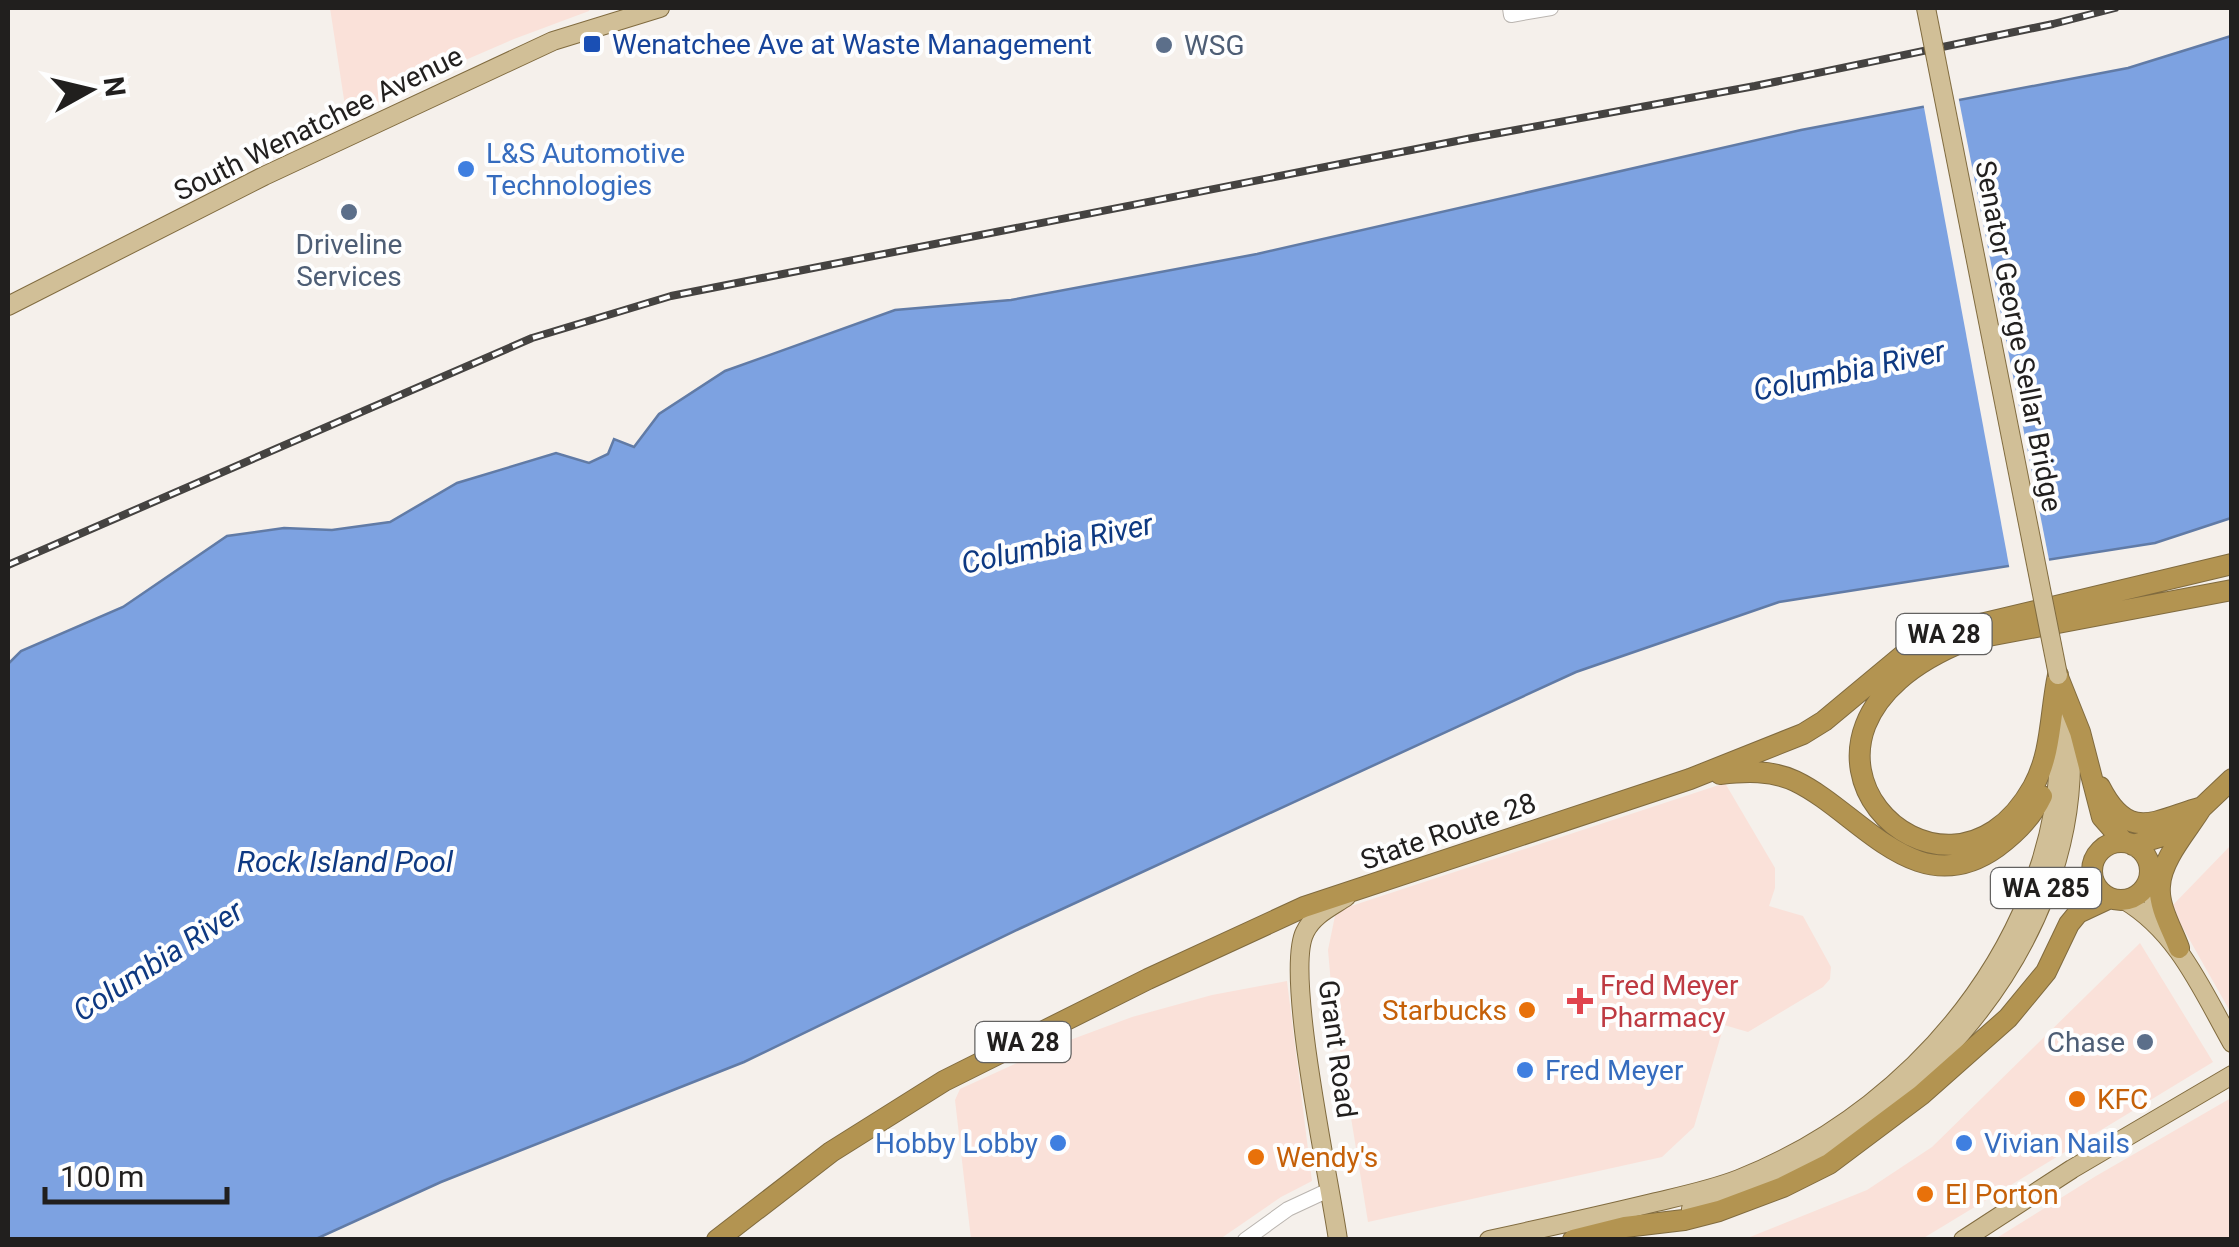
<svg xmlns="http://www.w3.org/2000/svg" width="2239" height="1247" font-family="Roboto,sans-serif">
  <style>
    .commercial { fill: #fae1d9 }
    .water { fill: #7da2e1; stroke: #617ba6; stroke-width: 2.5 }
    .pier { fill: #f5f0eb }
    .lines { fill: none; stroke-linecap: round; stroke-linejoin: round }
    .minor-casing { stroke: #bab5b0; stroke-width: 16 }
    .major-casing { stroke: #806b3f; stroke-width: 20 }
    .highway-casing { stroke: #806b3f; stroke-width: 22 }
    .minor { stroke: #fff; stroke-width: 14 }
    .major { stroke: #d1bf97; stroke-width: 18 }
    .highway { stroke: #b39451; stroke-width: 20 }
    .rail-casing { stroke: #454341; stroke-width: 8 }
    .rail { stroke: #fefefe; stroke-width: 4; stroke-dasharray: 11; stroke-linecap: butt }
    .major-bridge-casing { stroke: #806b3f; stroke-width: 20; stroke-linecap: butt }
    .major-bridge { stroke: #d1bf97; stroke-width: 18 }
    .transit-dot { fill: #1a4fb4; stroke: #fefefe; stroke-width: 4 }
    .service-dot { fill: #5c6f8a; stroke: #fefefe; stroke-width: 4 }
    .shop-dot { fill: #3f7fe0; stroke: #fefefe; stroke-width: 4 }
    .health-dot { fill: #e0444e; stroke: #fefefe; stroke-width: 4 }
    .food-dot { fill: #e8710a; stroke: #fefefe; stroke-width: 4 }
    .labels { text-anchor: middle; stroke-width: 8; stroke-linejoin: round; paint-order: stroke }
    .shield { fill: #fefefe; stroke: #636261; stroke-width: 2.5 }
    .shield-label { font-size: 25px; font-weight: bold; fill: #211f1e }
    .transit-label { font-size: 28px; fill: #164399; stroke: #fefefe; text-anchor: start }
    .service-label { font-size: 28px; fill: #4e5e75; stroke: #fefefe; text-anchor: start }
    .street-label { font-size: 28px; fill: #211f1e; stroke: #fefefe }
    .shop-label { font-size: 28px; fill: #366cbe; stroke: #fefefe; text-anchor: start }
    .health-label { font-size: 28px; fill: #be3a42; stroke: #fefefe; text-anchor: start }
    .food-label { font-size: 28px; fill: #c56008; stroke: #fefefe; text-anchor: start }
    .water-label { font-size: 30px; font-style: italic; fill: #0e3982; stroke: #fefefe }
  </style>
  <rect width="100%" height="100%" fill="#f5f0eb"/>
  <path class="commercial" d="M330,8H590L589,11L514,39L433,74L347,119Z
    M1725,783L1775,868V888L1769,906L1803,916L1831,967L1830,979L1823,987L1748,1032L1724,1025L1694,1127L1662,1157L1368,1222L1333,1007L1328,950L1336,911Z
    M2231,845V1013L2171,907Z
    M2140,943L2213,1062L1922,1239H1745L1867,1190L1932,1147Z
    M1287,981L1312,1181L1281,1197L1220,1239H971L955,1100L960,1089L1054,1046L1132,1017L1212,995Z
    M2231,1098V1239H1995L2096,1176Z"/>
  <path class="water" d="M2231,36V518L2155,543L1779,602L1576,672L1021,928L744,1062L441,1182L316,1239L8,1240V664L21,651L123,607L227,536L284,528L332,530L390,522L457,483L556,453L589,463L608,454L614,439L634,447L659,414L725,371L895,310L1011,300L1257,254L1801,130L2128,68Z"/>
  <path class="pier" d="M1958,95L2050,565L2010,571L1923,102Z"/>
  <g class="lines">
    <defs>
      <path id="minor" d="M1510,8L1511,15L1551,8
        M1245,1240L1288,1209L1331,1189"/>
      <path id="major" d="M8,306L264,176L553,41L660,8
        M2148,882L2157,913
        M2124,900C2178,932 2202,990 2232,1043
        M1691,1209C1890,1153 2087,954 2070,734
        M1338,1240C1330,1182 1284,972 1305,932C1313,915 1331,907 1346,897
        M1489,1240C1544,1228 1598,1216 1652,1203C1681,1196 1711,1190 1739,1179C1926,1105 2073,918 2059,711
        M1963,1240L2072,1169L2232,1075"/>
      <path id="highway" d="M2058,675C2050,712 2052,753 2033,787C1943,947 1732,734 1967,640L2232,590
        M2058,677L2080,732L2102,817L2124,842
        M1720,774C1746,771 1771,770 1795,781C1860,812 1916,905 1997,847C2016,833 2032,817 2042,796
        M2100,787C2129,844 2156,820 2202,807
        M2195,814L2232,779
        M2092 871a29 29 0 1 1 58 0a29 29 0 1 1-58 0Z
        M2133,845L2176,832
        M2179,948C2172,929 2158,906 2160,886C2161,859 2189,829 2202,807
        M717,1240L831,1152L944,1081L1148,979L1304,907L1690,779L1803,734L1824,721L1907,652L1947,632L2232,564
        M1573,1240L1625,1227L1684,1220L1719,1211L1783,1187L1829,1164L1921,1095L2008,1018L2046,972L2069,924L2078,913L2110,898"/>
    </defs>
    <use href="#minor" class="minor-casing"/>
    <use href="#major" class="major-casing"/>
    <use href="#highway" class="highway-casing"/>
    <use href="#minor" class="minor"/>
    <use href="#major" class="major"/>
    <use href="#highway" class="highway"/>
    <defs>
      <path id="rail" d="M8,565L532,338L671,296L1467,139L1755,86L2053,24L2115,8"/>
    </defs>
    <use href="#rail" class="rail-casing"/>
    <use href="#rail" class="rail"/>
    <defs>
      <path id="major-bridge" d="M1926,8L2058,675"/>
    </defs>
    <use href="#major-bridge" class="major-bridge-casing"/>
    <use href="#major-bridge" class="major-bridge"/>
  </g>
  <rect class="transit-dot" x="582" y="34" width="20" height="20" rx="5"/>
  <g class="service-dot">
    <circle cx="1164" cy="45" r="10"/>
    <circle cx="349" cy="212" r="10"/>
    <circle cx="2145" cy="1042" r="10"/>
  </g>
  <g class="shop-dot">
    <circle cx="466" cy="169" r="10"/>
    <circle cx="1525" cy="1070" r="10"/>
    <circle cx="1058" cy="1143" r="10"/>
    <circle cx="1964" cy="1143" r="10"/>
  </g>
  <path class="health-dot" d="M1575 986h10v10h10v10h-10v10h-10v-10h-10v-10h10z"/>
  <g class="food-dot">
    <circle cx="1527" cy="1010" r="10"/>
    <circle cx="2077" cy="1099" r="10"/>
    <circle cx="1256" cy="1157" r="10"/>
    <circle cx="1925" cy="1194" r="10"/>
  </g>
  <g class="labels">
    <g class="shield">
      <rect x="1896.5" y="614" width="95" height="40" rx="8"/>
      <rect x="1991" y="868" width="110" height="40" rx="8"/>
      <rect x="975.5" y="1022" width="95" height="40" rx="8"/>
    </g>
    <g class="shield-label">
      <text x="1944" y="643">WA 28</text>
      <text x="2046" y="897">WA 285</text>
      <text x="1023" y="1051">WA 28</text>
    </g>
    <g class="transit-label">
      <text x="612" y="54">Wenatchee Ave at Waste Management</text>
    </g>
    <g class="service-label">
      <text x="1184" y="55">WSG</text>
      <text x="349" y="254" text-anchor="middle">Driveline<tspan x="349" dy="32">Services</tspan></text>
      <text x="2125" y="1052" text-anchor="end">Chase</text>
    </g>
    <g class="street-label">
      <text transform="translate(318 123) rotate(-26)" y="10">South Wenatchee Avenue</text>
      <text transform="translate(2019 336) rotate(79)" y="10">Senator George Sellar Bridge</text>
      <text transform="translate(1448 831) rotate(-19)" y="10">State Route 28</text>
      <text transform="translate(1338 1049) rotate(82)" y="10">Grant Road</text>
    </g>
    <g class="shop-label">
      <text x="486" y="163">L&amp;S Automotive<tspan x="486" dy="32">Technologies</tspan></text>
      <text x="1545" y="1080">Fred Meyer</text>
      <text x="1038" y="1153" text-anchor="end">Hobby Lobby</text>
      <text x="1984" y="1153">Vivian Nails</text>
    </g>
    <g class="health-label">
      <text x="1600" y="995">Fred Meyer<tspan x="1600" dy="32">Pharmacy</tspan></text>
    </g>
    <g class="food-label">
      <text x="1507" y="1020" text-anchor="end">Starbucks</text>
      <text x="2097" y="1109">KFC</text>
      <text x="1276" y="1167">Wendy's</text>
      <text x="1945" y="1204">El Porton</text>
    </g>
    <g class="water-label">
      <text transform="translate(1849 371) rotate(-12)" y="10">Columbia River</text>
      <text transform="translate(1057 544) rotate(-12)" y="10">Columbia River</text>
      <text x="345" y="872">Rock Island Pool</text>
      <text transform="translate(158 961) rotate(-33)" y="10">Columbia River</text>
    </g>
  </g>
  <rect width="2239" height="1247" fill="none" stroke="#211f1e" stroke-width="20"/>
  <g transform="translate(90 90) rotate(82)" stroke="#fefefe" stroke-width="8" paint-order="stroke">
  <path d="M0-8L18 38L0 25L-18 38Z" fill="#211f1e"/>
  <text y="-15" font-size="28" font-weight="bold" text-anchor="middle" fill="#211f1e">N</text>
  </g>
  <path d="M45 1187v15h182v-15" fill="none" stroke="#211f1e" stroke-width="5"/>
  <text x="60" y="1187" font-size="30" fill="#211f1e" stroke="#fefefe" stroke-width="8" paint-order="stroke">100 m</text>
</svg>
